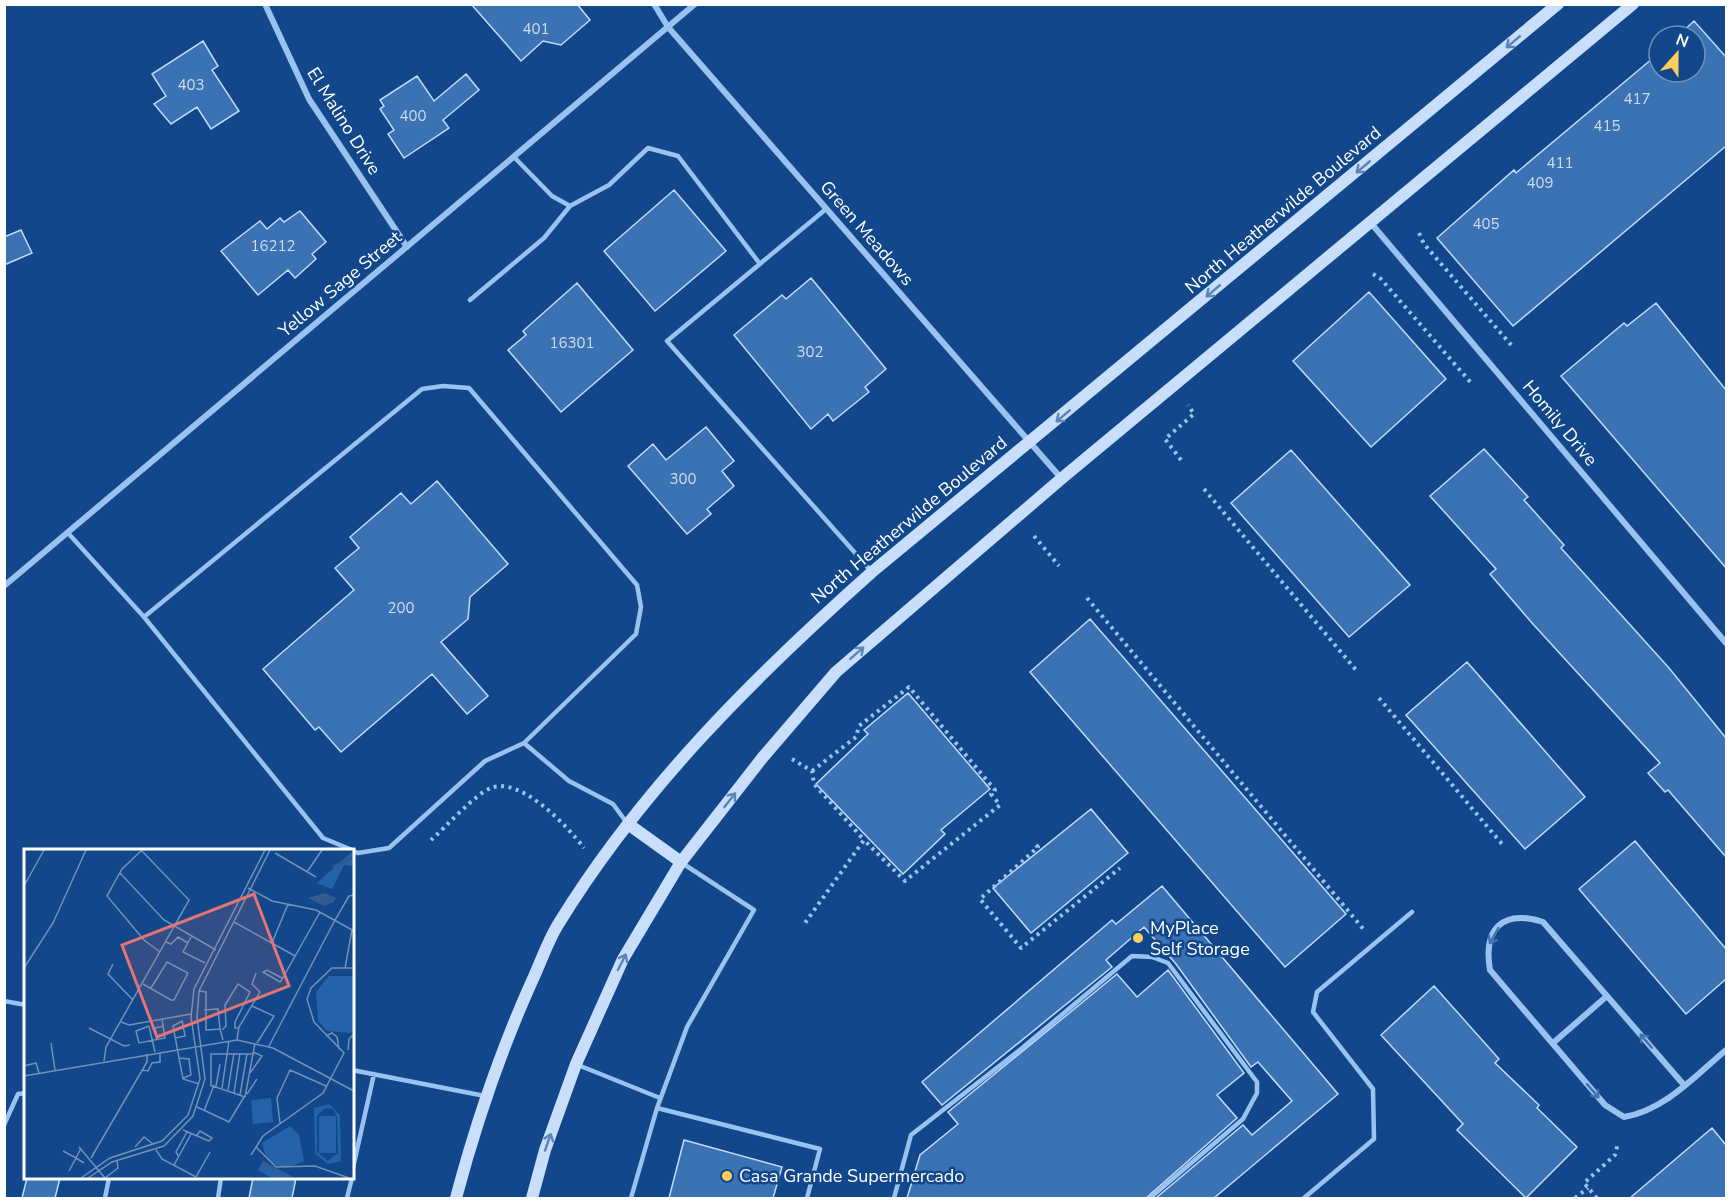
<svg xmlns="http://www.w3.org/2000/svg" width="1731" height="1203" font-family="'Nunito Sans',sans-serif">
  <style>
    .building { fill: #3b72b4; stroke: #c0dcfc; stroke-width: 1.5 }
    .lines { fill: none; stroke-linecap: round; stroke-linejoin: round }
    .path { stroke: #9ac2f1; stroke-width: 4; stroke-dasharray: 3 4.5; stroke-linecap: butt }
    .service { stroke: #9ac2f1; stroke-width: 4.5 }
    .minor { stroke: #9ac2f1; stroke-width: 6 }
    .secondary { stroke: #c8defb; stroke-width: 12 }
    .oneway { stroke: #5b84b8 }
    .oneway2 { stroke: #4273af }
    .poi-dot { fill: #ffce59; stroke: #12488b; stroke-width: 2 }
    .labels { text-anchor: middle; stroke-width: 5; stroke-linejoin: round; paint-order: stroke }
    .number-label { font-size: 15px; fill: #cedcec }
    .street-label { font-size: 18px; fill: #fff; stroke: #12488b }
    .poi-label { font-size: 18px; fill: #fff; stroke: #12488b; text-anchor: start }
    .inset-river { fill: none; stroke: #335b8d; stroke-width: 3 }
    .inset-road { fill: none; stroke: #7191b9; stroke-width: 1.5 }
    .view { fill: #e47373; fill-opacity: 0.15; stroke: #e47373; stroke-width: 3 }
    .inset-edge { fill: none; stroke: #fff; stroke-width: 3 }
  </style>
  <rect width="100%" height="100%" fill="#12488b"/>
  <path class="building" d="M471,4H577L590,20L561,45L543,41L521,61Z
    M1694,21L1726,57V146L1513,326L1437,238L1514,170L1516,173L1659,53V72H1695V36H1678Z
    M203,41L218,66L212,70L239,111L211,129L197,107L171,124L154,104L166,96L152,74Z
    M466,74L479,90L443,120L449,128L404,158L388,134L394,130L380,109L384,106L380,100L417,76L434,101Z
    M674,190L726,251L655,311L604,251Z
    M300,211L326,242L312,254L316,259L295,278L288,270L258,295L221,251L260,221L267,229L280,218L284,222Z
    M21,230L32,253L4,265V237Z
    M811,278L886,369L865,387L869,392L833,421L828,414L811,429L734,335L782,295L786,299Z
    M577,283L633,350L561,412L508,350L526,335L523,331Z
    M1369,292L1446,379L1371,447L1293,361Z
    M1656,303L1726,390V568L1561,376L1624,323L1627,326Z
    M706,427L734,461L722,471L734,486L707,509L711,514L687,534L628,466L653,444L666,460Z
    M1484,449L1528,497L1524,500L1564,545L1561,548L1669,668L1726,738V857L1668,790L1665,792L1648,773L1660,763L1532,623L1490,574L1496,569L1430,496Z
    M1291,450L1410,585L1349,637L1231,503Z
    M437,481L508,564L470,597L468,619L441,642L488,696L467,714L432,674L341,752L319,727L315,730L263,669L354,590L335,568L359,548L350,537L401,493L411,504Z
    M1090,619L1346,914L1285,967L1030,672Z
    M1467,662L1585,797L1525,849L1406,715Z
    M908,693L990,789L941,830L945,834L903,874L816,784L868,734L864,730Z
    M1091,809L1128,853L1031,933L993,888Z
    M1635,841L1726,949V979L1686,1014L1579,889Z
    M1162,886L1338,1094L1214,1198H1156L1243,1125L1252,1135L1292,1101L1258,1062L1251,1067L1176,964L1144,927L1106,960L1112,967L942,1105L922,1082L1112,920L1116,924Z
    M1168,970L1244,1073L1217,1095L1237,1118L1146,1198H907L920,1155L958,1124L948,1112L1117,974L1137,997Z
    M1434,986L1499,1059L1495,1063L1539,1105L1537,1108L1577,1147L1526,1198L1457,1130L1463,1124L1381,1035Z
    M1712,1128L1726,1145V1198H1630Z
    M684,1140L782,1167L773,1198H669Z
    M27,1178H60L55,1198H22Z
    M253,1178H296L292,1198H249Z"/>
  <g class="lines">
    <path class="path" d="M1419,233L1424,244L1512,346
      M1373,274L1381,279L1472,384
      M1181,460L1165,439L1194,414L1188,405
      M1204,489L1356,670
      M1034,536L1059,566
      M1087,598L1365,931
      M1379,698L1502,844
      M792,759L812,771L814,784L864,840L805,923
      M812,771L856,737L859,726L909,687L995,790L991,794L1000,805L905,881L864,840
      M431,840C445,828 476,793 491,788C521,776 568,827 584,848
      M1036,845L1038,847L980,899L1021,948L1120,868
      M1575,1198L1588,1188
      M1597,1198L1584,1183L1615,1155L1618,1143"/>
    <path class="service" d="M514,157L552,196L570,206L609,185L648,148L678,156L760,264
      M826,209L667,341L872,572
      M470,300L544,238L570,206
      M68,533L144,617L323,838L352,850
      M144,617L422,389L443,386L469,388L637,585L641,607L636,634L524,743L485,761L389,848L358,853L352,851
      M524,743L569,781L613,804L627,823
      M4,1001L26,1005
      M578,1065L660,1098
      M352,1070L485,1096
      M657,1108L820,1149L807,1198
      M4,1125L18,1094L26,1093
      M352,1172L374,1074
      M105,1198L109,1178
      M218,1198L221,1178
      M347,1198L352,1178
      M631,1198L657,1108L687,1027L754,910L682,863
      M894,1198L911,1135L1021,1049L1132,956L1152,957L1168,963L1257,1082V1093L1243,1119L1150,1198
      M1304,1198L1374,1139L1373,1089L1313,1012L1317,992L1412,912"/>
    <path class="minor" d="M265,4L309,99L407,247
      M654,4L668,27L1061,478
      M1370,222L1726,643
      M4,586L695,4
      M1553,1043L1607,996
      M1684,1085L1543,922C1502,909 1483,929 1490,970L1605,1105L1624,1117C1665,1110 1695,1076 1726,1050"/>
    <path class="secondary" d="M628,824L681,862
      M456,1198C476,1123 500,1052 532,981C541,962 548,940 559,923C642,788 754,677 872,572L1558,4
      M532,1198L545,1150L576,1064L623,959L681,862L763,757L836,672L1061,479L1633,4"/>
  </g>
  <defs><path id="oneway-shaft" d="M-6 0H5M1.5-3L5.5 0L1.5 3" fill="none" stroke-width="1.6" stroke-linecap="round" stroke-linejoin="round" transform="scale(1.5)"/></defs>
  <g class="oneway">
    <use href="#oneway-shaft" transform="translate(1513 42) rotate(140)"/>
    <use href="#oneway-shaft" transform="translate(1363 167) rotate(140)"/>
    <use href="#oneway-shaft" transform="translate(1213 291) rotate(140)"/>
    <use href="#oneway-shaft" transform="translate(1063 416) rotate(140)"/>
    <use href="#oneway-shaft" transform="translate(857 653) rotate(-41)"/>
    <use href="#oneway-shaft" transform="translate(730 800) rotate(-52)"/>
    <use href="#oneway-shaft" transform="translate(622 962) rotate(-63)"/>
    <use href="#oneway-shaft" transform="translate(548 1142) rotate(-71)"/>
  </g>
  <g class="oneway2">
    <use href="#oneway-shaft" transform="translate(1494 936) rotate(119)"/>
    <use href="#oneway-shaft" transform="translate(1646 1041) rotate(-131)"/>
    <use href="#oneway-shaft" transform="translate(1593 1091) rotate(49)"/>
  </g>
  <g class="poi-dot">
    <circle cx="1138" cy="938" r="6"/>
    <circle cx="727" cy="1176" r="6"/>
  </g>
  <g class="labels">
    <g class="number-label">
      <text x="536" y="34">401</text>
      <text x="191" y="90">403</text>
      <text x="1637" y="104">417</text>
      <text x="413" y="121">400</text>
      <text x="1607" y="131">415</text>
      <text x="1560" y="168">411</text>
      <text x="1540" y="188">409</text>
      <text x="1486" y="229">405</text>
      <text x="273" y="251">16212</text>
      <text x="572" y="348">16301</text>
      <text x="810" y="357">302</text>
      <text x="683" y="484">300</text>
      <text x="401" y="613">200</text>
    </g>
    <g class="street-label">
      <text transform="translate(344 121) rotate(58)" y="6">El Malino Drive</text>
      <text transform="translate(1283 210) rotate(-40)" y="6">North Heatherwilde Boulevard</text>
      <text transform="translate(867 233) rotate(49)" y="6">Green Meadows</text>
      <text transform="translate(340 284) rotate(-40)" y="6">Yellow Sage Street</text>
      <text transform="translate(1560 423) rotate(50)" y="6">Homily Drive</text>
      <text transform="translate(909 520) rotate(-40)" y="6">North Heatherwilde Boulevard</text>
    </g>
    <g class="poi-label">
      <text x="1150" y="934">MyPlace<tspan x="1150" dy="21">Self Storage</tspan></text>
      <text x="739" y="1182">Casa Grande Supermercado</text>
    </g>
  </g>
  <g transform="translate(24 849)">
    <rect width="330" height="330" fill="#12488b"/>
    <path d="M330,1V17L320,16L308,40L293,34ZM305,127H330V182L327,184L303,182L294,172L292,143ZM247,249L249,273L229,275L227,251ZM305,255L316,266L317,312L304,315L291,305L290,259ZM301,259L309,260L313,268L314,304L304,312L293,303V267ZM295,267H312V304H295ZM266,277L275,286L280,312L266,318L254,317L243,311L238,294ZM239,312L271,329H248L234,321Z" fill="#2462aa" fill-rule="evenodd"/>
    <path d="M301,44L312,49L310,53L300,57L284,49Z" fill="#335b8d"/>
    <path class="inset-river" d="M309,18L330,8M238,314L266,329"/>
    <path class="inset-road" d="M118,1L98,20L83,47L120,91L136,103M251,4L292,28M283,23L298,1M96,24L140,71L192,101M0,37L20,1M224,39L248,52L292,61L330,82M210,73L271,107M167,88L159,103L181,114M142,93L147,95L154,88L164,94M248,94L264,55M89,115L84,125L109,151M0,119L29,74L62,1M321,119L328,81M258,129L243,121L239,123L256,133L257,132L296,63M119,135L147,151H150L164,124L143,113L127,139M175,142L182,143V181L196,180L199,191M228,157L250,167L233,194M180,161L194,160L196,180M158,172L149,177L159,230L175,235M97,173L105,176L167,165M125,177L112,182L115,194L141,189L138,170M125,177L131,203M65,179L100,197L106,196M198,181L202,177L201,156L214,135L226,143L211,173V179H215M302,187L308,184L313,188L315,200M151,189L161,187L158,171M133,191L131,179L140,177M213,191L215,178L236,143L228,135L232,124M27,194L31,221M245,197L311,71L325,47L330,46M324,201L325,190L330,185M155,209L165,210L167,226L159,229M80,212L82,198L165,51L117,1M0,217L12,214L15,224M118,221L124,222L128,214L136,213V204M226,224L238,207L229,203M0,227L213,191L249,199L330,242M186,236L221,248M187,236V205H229M192,237L196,215M198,239L205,192M204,241L210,204M210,244L216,204M223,245L233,230M216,246L223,205M221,248L231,194M173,258L205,273L220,248M180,262L190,236M256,274L253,249L266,221L302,237M159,281L185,292L188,289L176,282L173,286M55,298L81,329M111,298L120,288L129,295M232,298L252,318L291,317L325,329M132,301L138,310L172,328L186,303M39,302L52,309L57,299M227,306L239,287L299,244L320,204L290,173L283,150L287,139L308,119H330M155,308L152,303L163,283M67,309L123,213V205M150,316L167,285M45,322L52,309L60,314M57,329L86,309L138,292L164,266L176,230L167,168L170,140L241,1M64,329L88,313L140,297L169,267L181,230L173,168L175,142L246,1M81,329L94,319L93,311"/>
    <path class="view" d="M230,45L265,137L133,188L98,96Z"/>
    <rect width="330" height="330" class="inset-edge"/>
  </g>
  <rect width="1731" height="1203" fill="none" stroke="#ffffff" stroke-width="12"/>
  <g transform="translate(1677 54) rotate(21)"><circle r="28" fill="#12488b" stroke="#7191b9" stroke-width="1.5"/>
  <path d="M0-4.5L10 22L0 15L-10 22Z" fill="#ffce59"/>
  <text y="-9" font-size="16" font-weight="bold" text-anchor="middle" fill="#ffffff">N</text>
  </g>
</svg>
